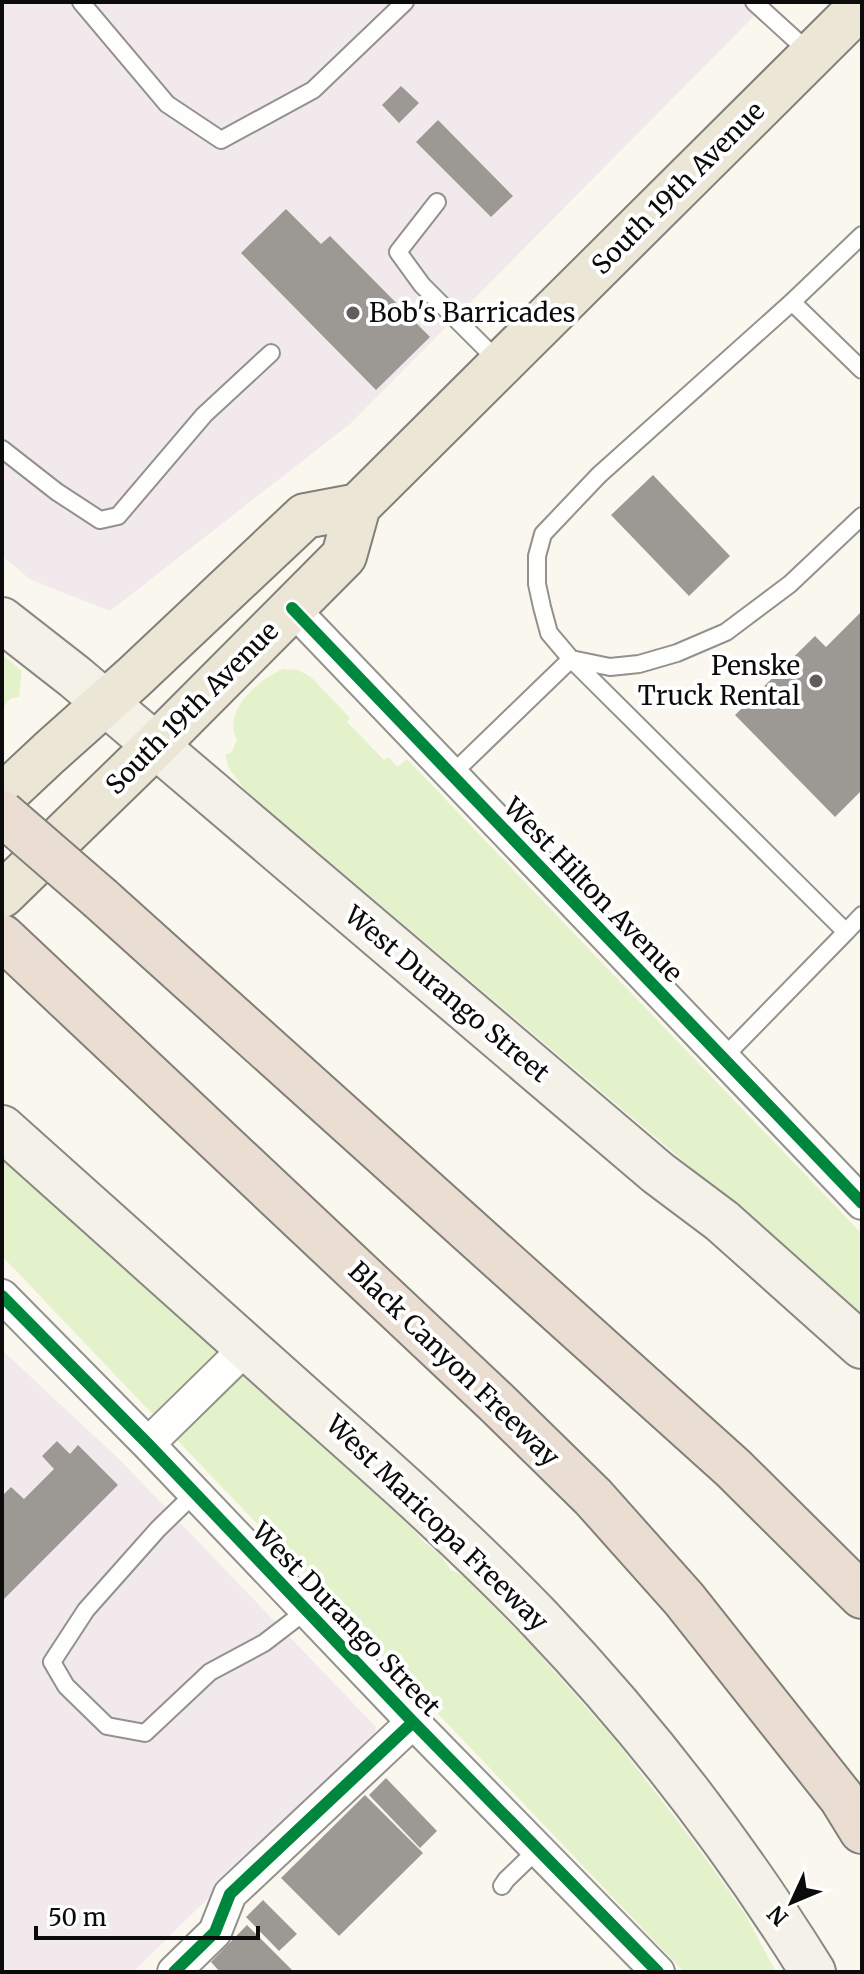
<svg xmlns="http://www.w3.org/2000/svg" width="864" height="1974" font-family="Merriweather,serif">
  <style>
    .industrial { fill: #f1e9ec }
    .green { fill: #e4f2cb }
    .building { fill: #9c9994 }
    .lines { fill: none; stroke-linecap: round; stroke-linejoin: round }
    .lane-casing { stroke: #93918d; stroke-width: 20 }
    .street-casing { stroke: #93918d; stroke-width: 36 }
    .secondary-casing { stroke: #898884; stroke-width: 48 }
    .primary-casing { stroke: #807f7a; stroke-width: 48 }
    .highway-casing { stroke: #807f7a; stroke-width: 48 }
    .lane { stroke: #fefefc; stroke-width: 16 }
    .street { stroke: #fefefc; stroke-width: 32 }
    .secondary { stroke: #f4f2e8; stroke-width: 44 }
    .primary { stroke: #ece6d6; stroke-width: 44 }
    .highway { stroke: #eaddd2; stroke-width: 44 }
    .highway-bridge-casing { stroke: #807f7a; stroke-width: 48; stroke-linecap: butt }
    .highway-bridge { stroke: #eaddd2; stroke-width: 44 }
    .cycleway-casing { stroke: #fff; stroke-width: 17 }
    .cycleway { stroke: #00873e; stroke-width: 12 }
    .poi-dot { fill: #5f5e5a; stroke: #fff; stroke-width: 3 }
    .labels { text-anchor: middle; stroke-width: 8; stroke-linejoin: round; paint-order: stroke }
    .street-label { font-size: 26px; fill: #0b0b0b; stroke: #fff }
    .poi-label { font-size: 26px; fill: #0b0b0b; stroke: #fff; text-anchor: start }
  </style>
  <rect width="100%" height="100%" fill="#faf7ee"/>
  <path class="industrial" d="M2,2H768L350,424L110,611L31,580L2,556Z
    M2,1350L120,1460L376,1727L375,1734L133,1972H2Z"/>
  <path class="green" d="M2,654L22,671L19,697L10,699L2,709Z
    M283,669L298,670L311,677L350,718L347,722L384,760L388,757L398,767L407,759L862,1234V1321L759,1225L244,789L229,768L225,755L232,752L237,739C221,712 260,678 283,669Z
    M2,1152L197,1327L276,1405L410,1526L425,1543L438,1552L451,1570L464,1576L531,1645L615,1740L696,1845L745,1914L776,1972H684L2,1256Z"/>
  <path class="building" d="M401,86L419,103L399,123L382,105Z
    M438,120L513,196L491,217L416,142Z
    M286,209L321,244L330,236L430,337L376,390L241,253Z
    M653,475L730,556L689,596L611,515Z
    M862,611V790L835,817L735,715L815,636L826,647Z
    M57,1441L70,1454L78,1445L118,1485L2,1601V1496L11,1487L24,1499L54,1469L42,1456Z
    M386,1778L437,1831L420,1848L369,1795Z
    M365,1795L423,1853L339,1936L281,1878Z
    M263,1900L297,1934L279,1951L246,1917Z
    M247,1925L294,1972H220L211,1962Z"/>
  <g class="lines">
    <defs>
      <path id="lane" d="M81,2L167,104L221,140L313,90L405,2
        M754,2L811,54
        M437,202L398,252L422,285L500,363
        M792,302L862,370
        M2,449L57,492L100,520L118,516L204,415L271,353
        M571,659L610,667L639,664L677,653L726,632L790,584L862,516
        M451,775L571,659
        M846,932L862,915
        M723,1058L846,932L571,659L549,633L542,607L537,584V556L543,534L599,475L792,302L862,235
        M195,1493L158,1529L86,1610L52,1662L66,1686L107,1726L145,1733L210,1672L264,1643L307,1610
        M502,1886L506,1880L538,1849"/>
      <path id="street" d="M292,608L862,1203
        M2,1296L148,1444L413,1722L658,1972
        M148,1444L247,1347
        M174,1972L215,1932L230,1894L413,1722"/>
      <path id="secondary" d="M2,620L75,677L658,1173L722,1221L862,1346
        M2,1128C104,1220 207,1311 309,1403C388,1473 466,1542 539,1618C642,1726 734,1845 813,1972"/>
      <path id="primary" d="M2,797L49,753L133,678L305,516L358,506
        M2,895L155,746L344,556L358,506L862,5"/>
      <path id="highway" d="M101,899L733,1468L862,1596
        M2,937L496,1402L593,1497L684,1599L841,1797L862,1831"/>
    </defs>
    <use href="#lane" class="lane-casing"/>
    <use href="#street" class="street-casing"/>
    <use href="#secondary" class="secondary-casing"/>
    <use href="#primary" class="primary-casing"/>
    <use href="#highway" class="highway-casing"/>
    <use href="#lane" class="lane"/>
    <use href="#street" class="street"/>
    <use href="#secondary" class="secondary"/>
    <use href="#primary" class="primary"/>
    <use href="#highway" class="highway"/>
    <defs>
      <path id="highway-bridge" d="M2,813L101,899"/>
    </defs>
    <use href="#highway-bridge" class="highway-bridge-casing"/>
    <use href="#highway-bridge" class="highway-bridge"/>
    <defs>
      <path id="cycleway" d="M292,608L862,1203
        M2,1296L148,1444L413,1722L658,1972
        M174,1972L215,1932L230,1894L413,1722"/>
    </defs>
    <use href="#cycleway" class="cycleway-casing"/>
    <use href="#cycleway" class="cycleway"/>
  </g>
  <g class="poi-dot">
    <circle cx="353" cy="313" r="8"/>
    <circle cx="816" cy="681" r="8"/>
  </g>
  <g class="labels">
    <g class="street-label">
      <text transform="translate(678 188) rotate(-45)" y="9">South 19th Avenue</text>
      <text transform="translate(192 708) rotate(-45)" y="9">South 19th Avenue</text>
      <text transform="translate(593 890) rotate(46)" y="9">West Hilton Avenue</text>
      <text transform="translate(447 994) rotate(40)" y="9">West Durango Street</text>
      <text transform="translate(454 1364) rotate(44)" y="9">Black Canyon Freeway</text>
      <text transform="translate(437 1523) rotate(44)" y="9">West Maricopa Freeway</text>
      <text transform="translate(346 1619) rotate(46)" y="9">West Durango Street</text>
    </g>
    <g class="poi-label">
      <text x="369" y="322">Bob's Barricades</text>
      <text x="800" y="675" text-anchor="end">Penske<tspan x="800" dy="30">Truck Rental</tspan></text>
    </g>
  </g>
  <rect width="864" height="1974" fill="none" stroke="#0b0b0b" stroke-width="8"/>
  <g transform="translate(792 1902) rotate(226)" stroke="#ffffff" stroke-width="6" paint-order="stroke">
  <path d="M0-6L14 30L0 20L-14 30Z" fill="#0b0b0b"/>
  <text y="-12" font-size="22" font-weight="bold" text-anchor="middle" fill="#0b0b0b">N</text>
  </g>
  <path d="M36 1926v12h222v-12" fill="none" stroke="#0b0b0b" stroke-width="4"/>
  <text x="48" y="1926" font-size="24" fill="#0b0b0b" stroke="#ffffff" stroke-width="6" paint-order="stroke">50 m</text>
</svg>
